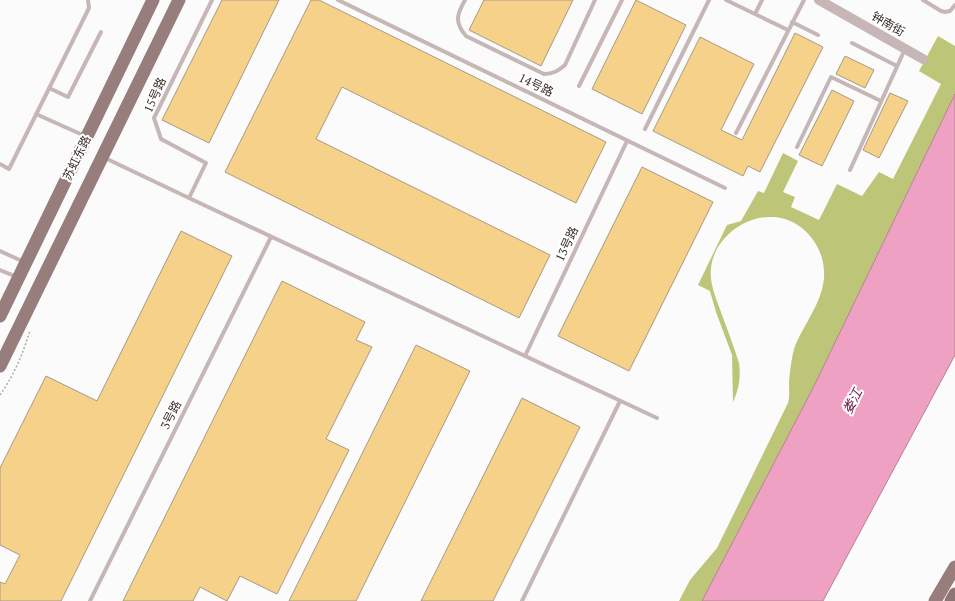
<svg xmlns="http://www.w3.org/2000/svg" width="955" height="601" font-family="'PT Serif','Noto Sans SC',serif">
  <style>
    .forest { fill: #bdc578 }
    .water { fill: #eea1c2; stroke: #b87f94 }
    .building { fill: #f6d189; stroke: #a79a83 }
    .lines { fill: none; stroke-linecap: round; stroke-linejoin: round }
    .path { stroke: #b0aca9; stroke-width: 1.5; stroke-dasharray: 2 2; stroke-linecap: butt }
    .service { stroke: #c6b7b6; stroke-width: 4 }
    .tertiary { stroke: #c6b7b6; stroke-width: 10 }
    .primary { stroke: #977e7d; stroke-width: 13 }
    .trunk { stroke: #8e7472; stroke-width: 13 }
    .labels { text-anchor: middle; stroke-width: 4; stroke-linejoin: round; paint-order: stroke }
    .street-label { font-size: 12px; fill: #392f29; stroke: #fff }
    .water-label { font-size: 13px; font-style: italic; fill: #680e40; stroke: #fff }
  </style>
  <rect width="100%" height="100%" fill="#fbfbfb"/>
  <path class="forest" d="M938,36L955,46V94L814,386L702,601H679L690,580L717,548L788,403C790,396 789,390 789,382C790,372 791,360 794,349C803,324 826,299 824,271C823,243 800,218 773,217C744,215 714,239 711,268C709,284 717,300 722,315C728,331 734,347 739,363C741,377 739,389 733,402L732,355L716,312L710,291L698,285L727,225L741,221L758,191L764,193L783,153L798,161L783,192L795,197L791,207L819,220L837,184L862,196L879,172L893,179L941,84L919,71Z"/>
  <path class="water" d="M955,94V355L823,601H702L814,386Z"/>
  <path class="building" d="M222,0H279L209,143L162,120Z
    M311,0H319L606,142L576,203L342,87L316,139L550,255L519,318L225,172Z
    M484,0H573L541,66L469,30Z
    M636,0L686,25L642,114L592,89Z
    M795,33L823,47L760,172L748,166L743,176L653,131L700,37L754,64L721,130L742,140Z
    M845,56L874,70L865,88L836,74Z
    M832,90L854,101L822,166L799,155Z
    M890,93L908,101L879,158L863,150Z
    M642,167L713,202L629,371L558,336Z
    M181,231L232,256L61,601H0V582L5,584L20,555L0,545V468L46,376L97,401Z
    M282,281L365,322L356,340L372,347L326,439L349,450L277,594L240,576L227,601L200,587L193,601H123Z
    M416,345L470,371L356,601H289Z
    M522,398L580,427L493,601H421Z"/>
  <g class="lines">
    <path class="path" d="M0,395C14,375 23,354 30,330"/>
    <path class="service" d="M338,0L725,188
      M465,0C457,14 454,22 466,36L544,74C553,74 558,71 565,65L595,0
      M726,0L788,30
      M923,0L941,11L945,12L950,11L955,5
      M755,14L762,0
      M792,22L818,35
      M852,43L897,66
      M579,86L622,0
      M49,88L68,97L101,32
      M36,114L85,136
      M645,129L709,0
      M736,133L804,0
      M797,147L831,77L881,101
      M105,158L189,198L657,418
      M0,164L9,169L89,8L88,0
      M850,170L905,49
      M189,198L206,163L161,139L154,118L212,0
      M0,251L24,262
      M0,270L17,277
      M525,356L627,141
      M90,601L271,237
      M522,601L620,401"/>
    <path class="tertiary" d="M819,0L923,59"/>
    <path class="primary" d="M0,316L153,0
      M0,366L179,0
      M935,601L955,567"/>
    <path class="trunk" d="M951,601L955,594"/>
  </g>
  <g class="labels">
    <g class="street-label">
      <text transform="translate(888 24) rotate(30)" y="4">钟南街</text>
      <text transform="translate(536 85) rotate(26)" y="4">14号路</text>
      <text transform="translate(155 95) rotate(-66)" y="4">15号路</text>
      <text transform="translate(77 158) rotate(-64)" y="4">苏虹东路</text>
      <text transform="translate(567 244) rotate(-65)" y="4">13号路</text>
      <text transform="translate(171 415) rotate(-63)" y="4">3号路</text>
    </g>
    <g class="water-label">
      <text transform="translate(852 401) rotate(-63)" y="5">娄江</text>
    </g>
  </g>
</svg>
